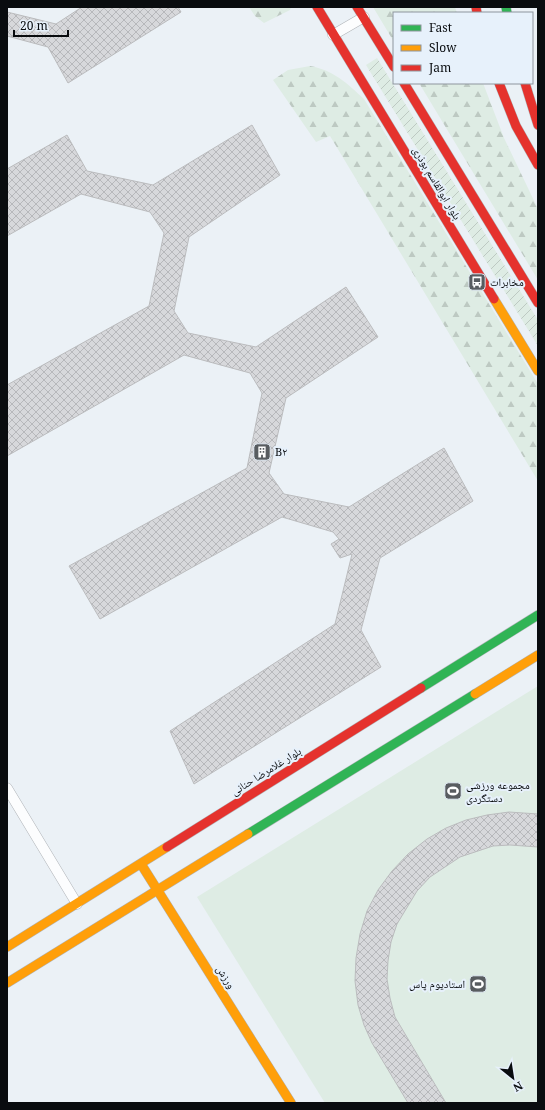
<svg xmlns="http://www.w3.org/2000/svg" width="545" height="1110" font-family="'Noto Serif','Noto Naskh Arabic',serif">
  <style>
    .forest { fill: url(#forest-firs) }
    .garden { fill: url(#garden-furrows) }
    .pitch { fill: #deece4 }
    .building { fill: url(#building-cross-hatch); stroke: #bbbcbe }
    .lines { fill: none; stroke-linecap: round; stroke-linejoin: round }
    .lane-casing { stroke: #b0b4b8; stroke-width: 11 }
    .fast-casing { stroke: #b0b4b8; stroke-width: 10 }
    .slow-casing { stroke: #b0b4b8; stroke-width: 10 }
    .jam-casing { stroke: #b0b4b8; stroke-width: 10 }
    .lane { stroke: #fcfdfe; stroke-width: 10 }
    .fast { stroke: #30b455; stroke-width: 9 }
    .slow { stroke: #ff9f0a; stroke-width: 9 }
    .jam { stroke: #e5322d; stroke-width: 9 }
    .labels { text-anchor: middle; stroke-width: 4; stroke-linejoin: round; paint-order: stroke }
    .street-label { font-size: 11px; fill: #090c0f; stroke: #e7f1fb }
    .poi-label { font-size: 11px; fill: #090c0f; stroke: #e7f1fb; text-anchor: start }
  </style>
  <defs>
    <pattern id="forest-firs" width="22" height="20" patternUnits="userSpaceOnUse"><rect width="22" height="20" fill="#deece4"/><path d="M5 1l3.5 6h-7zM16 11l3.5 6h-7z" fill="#bdc9c2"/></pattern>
    <pattern id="garden-furrows" width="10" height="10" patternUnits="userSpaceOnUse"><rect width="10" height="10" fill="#deece4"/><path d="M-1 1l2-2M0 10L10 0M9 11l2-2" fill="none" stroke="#bdc9c2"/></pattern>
    <pattern id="building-cross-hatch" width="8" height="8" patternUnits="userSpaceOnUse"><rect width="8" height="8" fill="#d7d8db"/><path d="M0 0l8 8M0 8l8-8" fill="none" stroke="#b7b8bb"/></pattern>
  </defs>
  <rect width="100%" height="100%" fill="#ebf1f6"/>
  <path class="forest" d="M249,7H291L290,10L264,23L255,16Z
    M373,7H455L457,13H394V42Z
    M310,66C333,70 347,83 364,99L538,384V481L330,136L316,142L273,80L288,70Z
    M419,83H483L504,138L538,209V280Z"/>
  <path class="garden" d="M377,58L538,320V346L366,65Z"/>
  <path class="pitch" d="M538,686V1103H325L197,897Z"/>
  <path class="building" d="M82,7H178L181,12L68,83L48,47L7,36V12L56,24Z
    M252,125L280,175L189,237L174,311L188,333L256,347L346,287L378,337L286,398L269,473L284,494L349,507L444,448L473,501L380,558L361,630L381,667L194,784L170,731L335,624L352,554L340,558L331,544L339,539L333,532L282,517L100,619L69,566L247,468L262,393L250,373L184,355L7,456V385L149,306L164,233L150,212L81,194L7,236V169L67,135L87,171L153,185Z
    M509,812L538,814V847L510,845L493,846L460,857L430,877L417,891L397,924L391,942L388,961L387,979L390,998L395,1017L446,1103H408L372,1043L364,1025L358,1005L355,981L356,958L360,934L367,911L378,890L392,871L408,854L427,839L446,828L466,820L487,815Z"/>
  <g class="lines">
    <defs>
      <path id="lane" d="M333,35L364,17
        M7,788L77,904"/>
      <path id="fast" d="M506,7L507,13
        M421,688L538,615
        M248,834L475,694"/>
      <path id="slow" d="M494,299L538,371
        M475,694L538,655
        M141,864L291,1103
        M7,947L167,847
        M7,983L248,834"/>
      <path id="jam" d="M317,7L494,299
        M357,7L394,67
        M476,7L477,13
        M404,83L538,303
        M499,83L516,126L538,165
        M525,83L538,125
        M167,847L421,688"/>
    </defs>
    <use href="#lane" class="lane-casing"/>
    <use href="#fast" class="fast-casing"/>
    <use href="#slow" class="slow-casing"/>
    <use href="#jam" class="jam-casing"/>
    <use href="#lane" class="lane"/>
    <use href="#fast" class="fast"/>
    <use href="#slow" class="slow"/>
    <use href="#jam" class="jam"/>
  </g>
  <defs>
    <symbol id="bus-square" viewBox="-11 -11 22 22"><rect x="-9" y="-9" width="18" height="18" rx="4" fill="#585c60" stroke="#e7f1fb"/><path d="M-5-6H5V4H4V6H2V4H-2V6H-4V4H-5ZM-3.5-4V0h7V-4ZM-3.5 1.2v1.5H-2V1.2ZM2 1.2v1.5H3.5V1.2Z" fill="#fff"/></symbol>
    <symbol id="building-square" viewBox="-11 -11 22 22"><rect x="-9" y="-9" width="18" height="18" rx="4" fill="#585c60" stroke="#e7f1fb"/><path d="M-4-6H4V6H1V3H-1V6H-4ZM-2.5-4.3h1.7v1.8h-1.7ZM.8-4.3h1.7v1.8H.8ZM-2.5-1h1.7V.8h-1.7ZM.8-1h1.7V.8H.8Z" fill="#fff"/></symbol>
    <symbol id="stadium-square" viewBox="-11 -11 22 22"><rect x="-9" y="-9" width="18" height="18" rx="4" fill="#585c60" stroke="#e7f1fb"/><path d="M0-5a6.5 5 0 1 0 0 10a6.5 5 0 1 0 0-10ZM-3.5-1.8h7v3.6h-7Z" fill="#fff"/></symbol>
  </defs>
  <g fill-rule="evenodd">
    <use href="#bus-square" x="467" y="272" width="20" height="20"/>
    <use href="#building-square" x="252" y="442" width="20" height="20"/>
    <use href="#stadium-square" x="443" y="781" width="20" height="20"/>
    <use href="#stadium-square" x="468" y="974" width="20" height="20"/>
  </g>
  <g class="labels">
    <g class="street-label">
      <text transform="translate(437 183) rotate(59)" y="4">بلوار ابوالقاسم بوذری</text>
      <text transform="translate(266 771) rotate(-32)" y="4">بلوار غلامرضا حنانی</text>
      <text transform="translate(226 977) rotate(58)" y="4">ورزش</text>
    </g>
    <g class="poi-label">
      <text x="490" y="286">مخابرات</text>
      <text x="275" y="456">B۲</text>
      <text x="466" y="789">مجموعه ورزشی<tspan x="466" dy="13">دستگردی</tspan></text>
      <text x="465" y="988" text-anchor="end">استادیوم پاس</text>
    </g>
  </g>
  <rect width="545" height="1110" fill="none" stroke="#090c0f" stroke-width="16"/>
  <rect x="393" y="12" width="140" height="72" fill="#e7f1fb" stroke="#8e959d"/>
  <rect x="401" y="25" width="20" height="6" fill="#30b455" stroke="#8e959d"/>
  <text x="429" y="32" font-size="12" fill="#090c0f">Fast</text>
  <rect x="401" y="45" width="20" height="6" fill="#ff9f0a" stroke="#8e959d"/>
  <text x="429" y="52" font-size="12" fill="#090c0f">Slow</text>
  <rect x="401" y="65" width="20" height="6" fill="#e5322d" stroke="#8e959d"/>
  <text x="429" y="72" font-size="12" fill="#090c0f">Jam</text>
  <g transform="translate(513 1078) rotate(150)" stroke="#e7f1fb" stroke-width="3" paint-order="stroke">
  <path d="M0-3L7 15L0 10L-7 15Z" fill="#090c0f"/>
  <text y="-6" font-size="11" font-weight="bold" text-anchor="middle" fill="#090c0f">N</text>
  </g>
  <path d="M14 30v6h54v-6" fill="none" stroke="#090c0f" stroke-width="2"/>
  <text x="20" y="30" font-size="12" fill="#090c0f" stroke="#e7f1fb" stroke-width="3" paint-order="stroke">20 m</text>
</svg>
